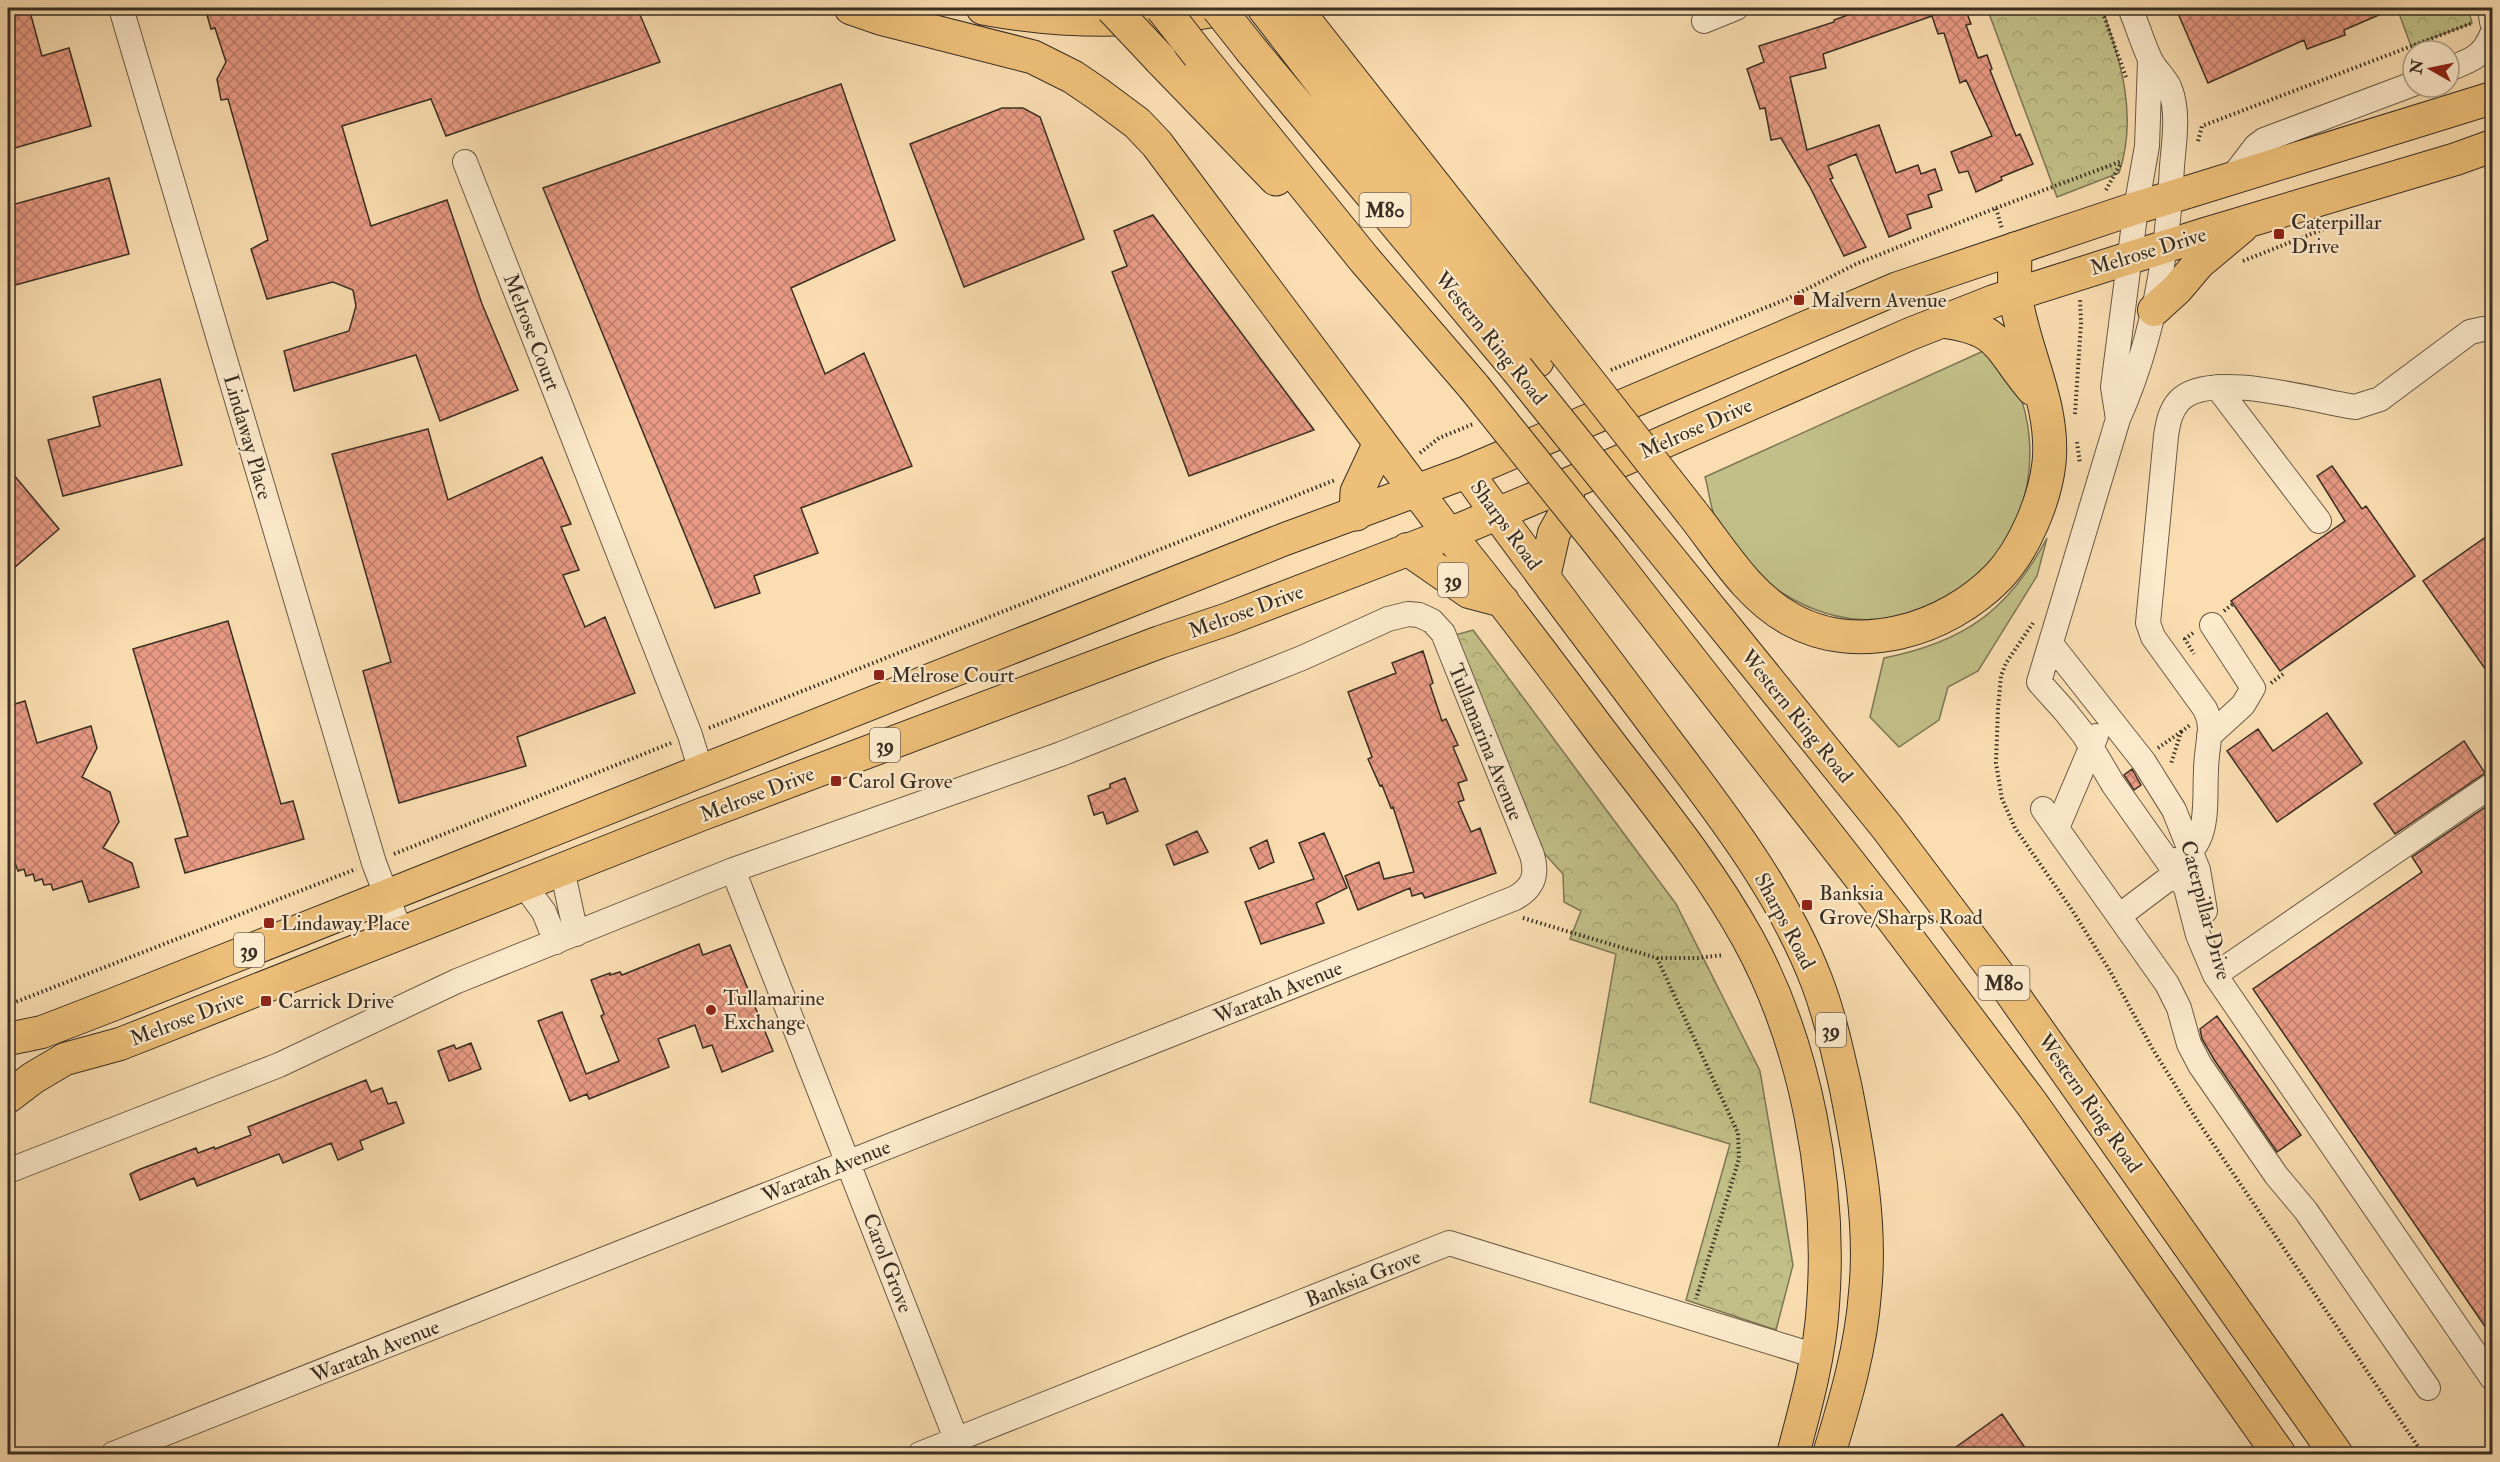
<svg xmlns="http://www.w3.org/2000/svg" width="2500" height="1462" font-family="'IM FELL Double Pica',serif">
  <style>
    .grass { fill: #c2c088; stroke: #7e7756; stroke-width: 1.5 }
    .park { fill: url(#park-crowns); stroke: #7e7756; stroke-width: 1.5 }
    .building { fill: url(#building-cross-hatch); stroke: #392e23; stroke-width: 1.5 }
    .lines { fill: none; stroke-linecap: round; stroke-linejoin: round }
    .minor-casing { stroke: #695a46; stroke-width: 26 }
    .major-casing { stroke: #392e23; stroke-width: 34 }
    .highway-casing { stroke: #392e23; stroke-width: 35 }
    .path { stroke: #392e23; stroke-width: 4; stroke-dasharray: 1.5 3; stroke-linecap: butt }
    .minor { stroke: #fceacc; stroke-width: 24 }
    .major { stroke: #edbf78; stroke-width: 32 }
    .highway { stroke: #edbf78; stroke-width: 33 }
    .highway-bridge-casing { stroke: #392e23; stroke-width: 35; stroke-linecap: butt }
    .highway-bridge { stroke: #edbf78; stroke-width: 33 }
    .poi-dot { fill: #8f2418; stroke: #fceacc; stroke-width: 2 }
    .labels { text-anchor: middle; stroke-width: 4.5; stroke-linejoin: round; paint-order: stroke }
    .shield { fill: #fceacc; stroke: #746656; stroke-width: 1.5 }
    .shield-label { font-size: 20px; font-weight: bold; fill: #392e23 }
    .poi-label { font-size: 21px; fill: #392e23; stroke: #fceacc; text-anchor: start }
    .street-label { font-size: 21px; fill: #392e23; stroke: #fceacc }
  </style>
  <defs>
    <pattern id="park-crowns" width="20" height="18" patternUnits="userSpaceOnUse" patternTransform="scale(1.5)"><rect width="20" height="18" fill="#c2c088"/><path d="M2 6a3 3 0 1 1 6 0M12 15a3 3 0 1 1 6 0" fill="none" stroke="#a7a575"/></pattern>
    <pattern id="building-cross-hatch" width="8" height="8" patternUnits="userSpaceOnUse" patternTransform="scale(1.5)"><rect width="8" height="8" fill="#e99b85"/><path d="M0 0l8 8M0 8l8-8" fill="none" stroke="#be7f6c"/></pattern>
  </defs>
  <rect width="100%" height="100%" fill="#fadeb1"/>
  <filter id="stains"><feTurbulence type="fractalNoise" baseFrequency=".00333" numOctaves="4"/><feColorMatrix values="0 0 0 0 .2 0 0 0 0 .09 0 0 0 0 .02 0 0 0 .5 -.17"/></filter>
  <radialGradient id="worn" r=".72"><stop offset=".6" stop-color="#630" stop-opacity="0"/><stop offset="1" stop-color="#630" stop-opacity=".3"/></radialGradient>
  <path class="grass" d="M1990,348C1998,359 2011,372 2016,385C2046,454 2026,539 1969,587C1959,595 1944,600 1933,605C1923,610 1914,616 1904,619C1896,621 1885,620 1877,620C1810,622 1746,580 1716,520C1710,508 1709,490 1705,477Z
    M2047,538L2037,576L1978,671L1948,687L1939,720L1899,747L1870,717L1884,658C1964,642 2008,611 2047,538Z"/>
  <path class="park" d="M1987,8H2102C2121,61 2138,117 2119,173L2057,197Z
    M2397,8H2468L2472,23L2411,46Z
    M1473,630L1676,904L1760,1071L1793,1265L1776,1330L1686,1300L1730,1144L1590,1102L1616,954L1570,939L1581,911L1564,902L1563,874L1544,853L1455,635Z"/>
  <path class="building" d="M29,8L42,56L69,48L91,126L8,150V14Z
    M205,8H633L638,10L660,62L446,136L431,99L342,126L371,226L447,200L482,304L518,390L440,421L416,355L294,391L284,351L349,331L356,306L353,290L333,282L267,299L251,249L268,240L228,99L221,100L217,79L226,62L215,28L211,29Z
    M1867,8H1965L1971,24L1966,25L1978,58L1987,55L1992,69L1990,70L2016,136L2020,134L2033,164L2001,177L2002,180L1976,192L1968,171L1959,173L1951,152L1992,136L1966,80L1960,83L1944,33L1938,34L1932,16L1823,54L1826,68L1790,77L1807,150L1879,125L1896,173L1918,165L1921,174L1935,169L1942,190L1928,195L1932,207L1907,215L1911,228L1889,237L1856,154L1828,166L1833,178L1830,179L1866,247L1844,256L1810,187L1781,138L1771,140L1765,108L1760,109L1747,69L1764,62L1759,46L1834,22V20Z
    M2186,8H2395L2344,30L2345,35L2307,49L2304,40L2208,83L2177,11Z
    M841,84L895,240L791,288L825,374L864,353L912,466L801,508L818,553L754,576L760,593L715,608L543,188Z
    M1002,108H1023L1040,117L1084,239L964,287L910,144Z
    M109,178L129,254L8,287V206Z
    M1153,215L1314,430L1189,476L1112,272L1127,266L1114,231Z
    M160,379L182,465L63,496L48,440L100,426L93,397Z
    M428,429L448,500L542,457L571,524L561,527L579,570L563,575L585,627L605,617L635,693L517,737L526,766L399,803L363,671L391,662L332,454Z
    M2332,466L2362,509L2366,506L2415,576L2280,671L2231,601L2345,521L2317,476Z
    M8,468L59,529L8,573Z
    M2493,532V680L2423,581Z
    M228,621L281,804L293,801L304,839L185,873L175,839L188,836L133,649Z
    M1423,651L1433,683L1430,685L1442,721L1446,719L1458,745L1453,747L1467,780L1458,783L1464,800L1458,802L1471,832L1480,828L1496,873L1425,898L1422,893L1412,896L1410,888L1358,910L1345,876L1379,862L1384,879L1414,872L1393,807L1391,808L1382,785L1380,786L1368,759L1372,757L1348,692L1396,673L1392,663Z
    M25,701L37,743L91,726L97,748L82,777L110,792L119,822L103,848L132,863L139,887L89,902L82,881L53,890L51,884L44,885L42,879L35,881L33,874L26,876L24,869L18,871L15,863L8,866V706Z
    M2327,713L2362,763L2277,822L2227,751L2258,729L2273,751Z
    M2464,741L2485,773L2395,834L2374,804Z
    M2132,769L2141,785L2134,790L2124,775Z
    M1125,778L1138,811L1107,824L1103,812L1094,815L1088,796L1110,788V784Z
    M2493,802V1338L2253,989L2422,872L2412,857Z
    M1197,831L1208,852L1174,865L1166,845Z
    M1324,833L1347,888L1316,903L1324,923L1261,944L1245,902L1314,879L1299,843Z
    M1267,840L1274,862L1259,869L1250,848Z
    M699,944L703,955L730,945L773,1051L722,1072L712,1045L703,1048L695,1025L658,1039L669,1067L589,1099L587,1094L570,1101L538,1021L562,1012L586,1074L619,1061L601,1016L604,1014L591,980L610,973V975L620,972L622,975Z
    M2217,1016L2301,1135L2277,1152L2215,1061L2202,1039L2200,1029Z
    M471,1043L481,1069L449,1081L438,1051L454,1045L456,1049Z
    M366,1080L371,1092L382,1088L388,1104L396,1102L404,1123L360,1141L363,1149L338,1160L331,1143L283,1163L279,1154L197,1186L194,1178L140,1200L130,1174L138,1170L196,1148L198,1153L214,1147L215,1149L251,1135L248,1127Z
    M2002,1414L2030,1455H1945Z"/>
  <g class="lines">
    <defs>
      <path id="minor" d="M121,8L374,863L401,933
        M2130,8C2137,24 2142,42 2150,59C2155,70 2166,78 2170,89C2179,112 2174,142 2172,166C2168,253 2154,339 2118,419L2039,682L2065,711L2084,735L2113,784L2176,873L2186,888L2198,935L2215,975L2492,1378
        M2490,8L2492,22
        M1704,21L1736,8
        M2449,69C2471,60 2483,57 2492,34
        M465,162L690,735L701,771
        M2230,180L2256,146L2264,140L2413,84
        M2217,387L2319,521
        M2118,419L2113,387L2136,208L2147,146L2150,61
        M2051,644L2144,762L2174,810L2198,870L2205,911
        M2209,736L2243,705L2253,688L2212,625
        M2043,809L2167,984L2179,1008L2189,1044L2200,1065L2276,1175L2306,1211L2428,1388
        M2057,828L2096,736
        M2170,863C2212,850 2204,807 2206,771C2206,757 2209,743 2210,729L2209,719L2205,709L2153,637L2148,623L2166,436C2168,423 2170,411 2179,401C2208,369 2315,401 2355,407L2380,399L2470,332L2483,329L2492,330
        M562,869L576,934
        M733,870L962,1454
        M524,885L544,912L556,942
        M2119,916L2176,873
        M2215,975L2492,785
        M8,1171L279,1065L457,981L733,870L1061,754L1302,658L1388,619L1408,614L1419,615L1432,621L1443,633L1532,855C1538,875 1533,888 1515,898L113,1454
        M920,1454L1449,1243L1816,1356"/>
      <path id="major" d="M2154,310L2177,289L2199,263L2242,227
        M1467,472C1531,562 1599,650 1665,739C1722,814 1783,893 1817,982C1830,1016 1838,1054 1846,1089C1859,1155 1872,1225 1865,1293C1861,1348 1845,1402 1829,1454
        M1416,491C1428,505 1438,520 1449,534C1499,595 1546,658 1593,721C1646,792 1705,861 1748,939C1806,1045 1832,1184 1823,1305C1820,1355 1806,1406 1793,1454
        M1407,549L1469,592L1503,601
        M1544,577L1554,533L1568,508V484
        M8,1039L42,1032L112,1005L1285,539L1467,472L1898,288L2136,208L2492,98
        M8,1097L33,1078L65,1059L120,1044L700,815L1160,642L1228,619L1449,534L1568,484L1910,334L1994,301L2205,234L2456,159L2492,146"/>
      <path id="highway" d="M851,8L880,18L1033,57L1073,77L1098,94L1137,123L1157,144L1416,491
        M983,8C1064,23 1147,23 1228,8
        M1264,8L1537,361
        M1295,8L1564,350
        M1252,51L1517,369
        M1199,55L1364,259L1474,387
        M1160,59L1276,179
        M1941,321C2003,329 1997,347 2033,389
        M1692,513C1722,551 1747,595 1790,619C1858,657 1946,630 1998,577C2024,550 2045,500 2049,463C2055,404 2023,351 2015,294C2014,279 2015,263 2015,249
        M1356,514L1357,492L1380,443
        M1647,531L1886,826L2011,992L2336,1454
        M1604,549L1893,919L2032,1104L2279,1454"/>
    </defs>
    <use href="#minor" class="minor-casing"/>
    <use href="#major" class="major-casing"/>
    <use href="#highway" class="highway-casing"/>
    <path class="path" d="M2101,8L2127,80
      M2198,141L2202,126L2472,23
      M2106,190L2121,163
      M1996,208L2122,161
      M2243,261L2339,223
      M1611,370L1787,299L1856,264L1996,208L2002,229
      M2075,414L2081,323L2080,299
      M2077,442L2080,464
      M1420,453L1439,438L1473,424
      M2224,611L2234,603
      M2033,623L2006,663L2001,676L1998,708L1996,763L2002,799L2015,828L2072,910L2110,971L2152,1048L2197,1120L2423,1454
      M2193,633L2185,639L2194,654
      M2271,683L2283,674
      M709,728L1335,480
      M2181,732L2190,725
      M2158,748L2181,732L2171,764
      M394,854L671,743
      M1523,918L1657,958H1698L1723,955
      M1657,958L1738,1133L1739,1159L1696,1299
      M8,1005L356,869"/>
    <use href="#minor" class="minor"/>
    <use href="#major" class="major"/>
    <use href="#highway" class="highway"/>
    <defs>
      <path id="highway-bridge" d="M1112,8L1160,59
        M1162,8L1199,55
        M1218,8L1252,51
        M1564,350L1692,513
        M1517,369L1647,531
        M1474,387L1604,549"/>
    </defs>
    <use href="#highway-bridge" class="highway-bridge-casing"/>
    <use href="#highway-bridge" class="highway-bridge"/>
  </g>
  <g class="poi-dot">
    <rect x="2273" y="228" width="12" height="12" rx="3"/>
    <rect x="1793" y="294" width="12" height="12" rx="3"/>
    <rect x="873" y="669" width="12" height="12" rx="3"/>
    <rect x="830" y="775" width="12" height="12" rx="3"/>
    <rect x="1801" y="899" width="12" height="12" rx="3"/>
    <rect x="263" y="917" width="12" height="12" rx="3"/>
    <rect x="260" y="995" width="12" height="12" rx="3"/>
    <circle cx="711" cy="1010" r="6"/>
  </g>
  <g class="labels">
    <g class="shield">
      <rect x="1359.5" y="193" width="51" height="34" rx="4.5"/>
      <rect x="1438" y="563" width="30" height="34" rx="4.5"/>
      <rect x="870" y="728" width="30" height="34" rx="4.5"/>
      <rect x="234" y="933" width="30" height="34" rx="4.5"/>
      <rect x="1978.5" y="966" width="51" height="34" rx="4.5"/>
      <rect x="1816" y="1013" width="30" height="34" rx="4.5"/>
    </g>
    <g class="shield-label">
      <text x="1385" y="217">M80</text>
      <text x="1453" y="587">39</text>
      <text x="885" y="752">39</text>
      <text x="249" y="957">39</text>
      <text x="2004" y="990">M80</text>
      <text x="1831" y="1037">39</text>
    </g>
    <g class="poi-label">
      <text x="2291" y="229">Caterpillar<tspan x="2291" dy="24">Drive</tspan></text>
      <text x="1811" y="307">Malvern Avenue</text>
      <text x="891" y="682">Melrose Court</text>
      <text x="848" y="788">Carol Grove</text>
      <text x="1819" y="900">Banksia<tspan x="1819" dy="24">Grove/Sharps Road</tspan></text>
      <text x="281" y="930">Lindaway Place</text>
      <text x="723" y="1005">Tullamarine<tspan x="723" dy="24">Exchange</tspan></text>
      <text x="278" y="1008">Carrick Drive</text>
    </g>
    <g class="street-label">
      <text transform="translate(2148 251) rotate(-17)" y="7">Melrose Drive</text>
      <text transform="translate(532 332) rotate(69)" y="7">Melrose Court</text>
      <text transform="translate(1491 338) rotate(51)" y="7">Western Ring Road</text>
      <text transform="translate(1696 428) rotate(-24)" y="7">Melrose Drive</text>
      <text transform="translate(248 437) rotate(74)" y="7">Lindaway Place</text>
      <text transform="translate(1506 525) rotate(54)" y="7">Sharps Road</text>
      <text transform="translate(1246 611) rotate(-20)" y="7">Melrose Drive</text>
      <text transform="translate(1797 716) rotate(51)" y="7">Western Ring Road</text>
      <text transform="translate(1486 742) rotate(68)" y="7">Tullamarina Avenue</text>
      <text transform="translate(757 794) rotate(-21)" y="7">Melrose Drive</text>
      <text transform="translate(2206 910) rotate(75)" y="7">Caterpillar Drive</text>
      <text transform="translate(1785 921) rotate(62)" y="7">Sharps Road</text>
      <text transform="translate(1278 992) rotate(-22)" y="7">Waratah Avenue</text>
      <text transform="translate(187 1018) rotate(-21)" y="7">Melrose Drive</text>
      <text transform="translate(2090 1103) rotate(55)" y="7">Western Ring Road</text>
      <text transform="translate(826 1171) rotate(-22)" y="7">Waratah Avenue</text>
      <text transform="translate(888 1263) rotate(69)" y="7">Carol Grove</text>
      <text transform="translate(1363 1278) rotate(-22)" y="7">Banksia Grove</text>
      <text transform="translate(375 1351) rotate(-22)" y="7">Waratah Avenue</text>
    </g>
  </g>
  <rect width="2500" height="1462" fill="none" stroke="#fadeb1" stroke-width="30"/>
  <rect x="9" y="9" width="2482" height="1444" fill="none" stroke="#392e23" stroke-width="3"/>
  <rect x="15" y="15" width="2470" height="1432" fill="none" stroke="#392e23" stroke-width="1.5"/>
  <g transform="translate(2431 69) rotate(279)"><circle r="28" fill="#fceacc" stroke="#ae9f88" stroke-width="1.5"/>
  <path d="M0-4.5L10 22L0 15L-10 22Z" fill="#8f2418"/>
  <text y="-9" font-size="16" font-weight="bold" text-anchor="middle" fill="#392e23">N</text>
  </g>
  <rect width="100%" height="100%" filter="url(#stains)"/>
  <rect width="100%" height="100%" fill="url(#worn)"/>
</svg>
